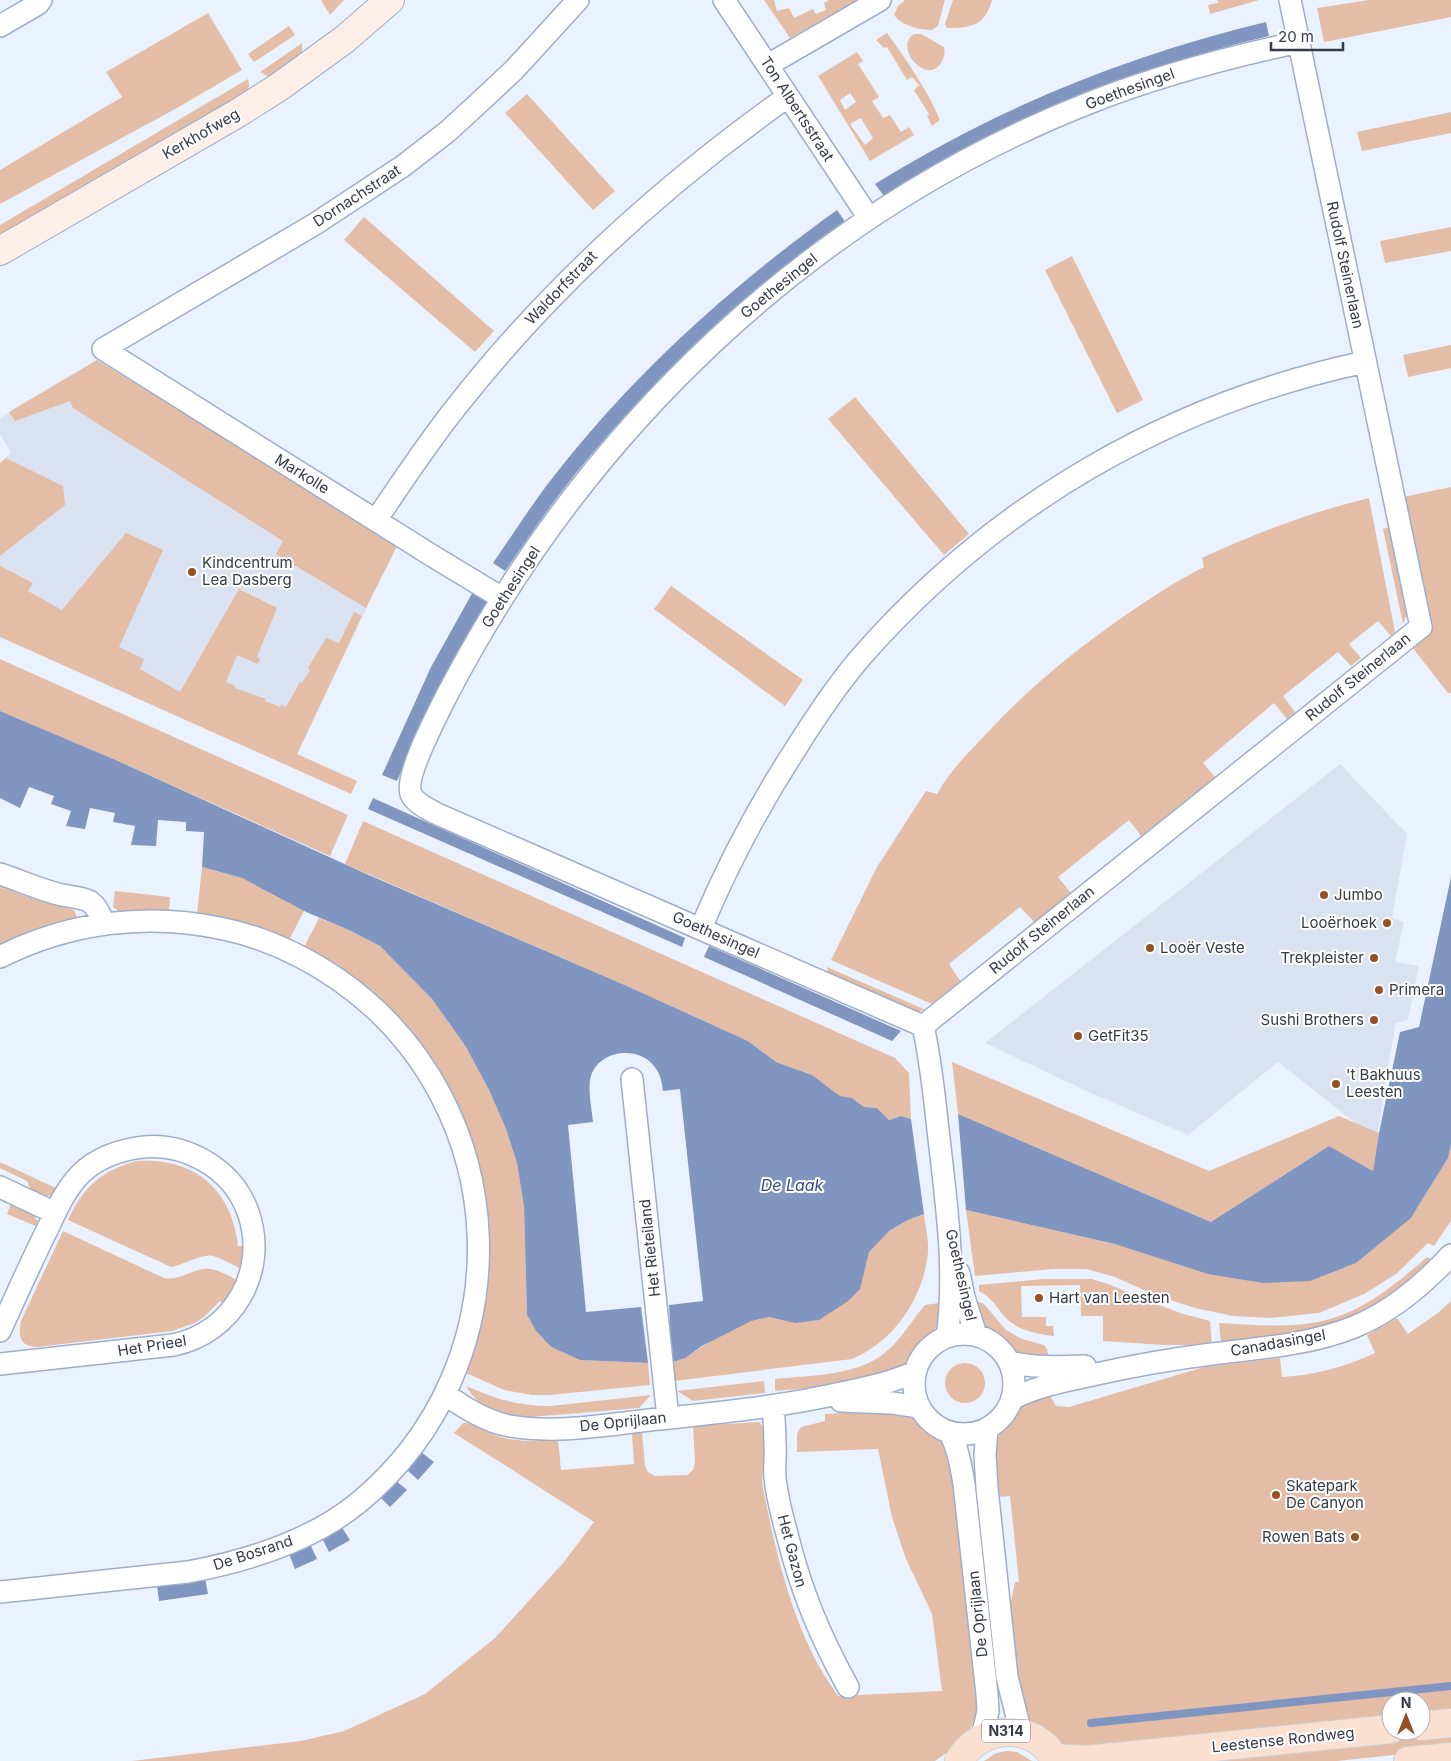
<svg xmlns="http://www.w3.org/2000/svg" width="1451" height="1761" font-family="Inter,sans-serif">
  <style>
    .built { fill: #dae2f1 }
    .green { fill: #e4bda6; fill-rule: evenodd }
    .water { fill: #8095bf }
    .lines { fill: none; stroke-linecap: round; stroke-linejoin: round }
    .stream { stroke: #8095bf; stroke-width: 8 }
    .street-casing { stroke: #9eadcb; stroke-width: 24 }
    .secondary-casing { stroke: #9eadcb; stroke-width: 30 }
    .primary-casing { stroke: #ced0d3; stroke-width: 30 }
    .street { stroke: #fff; stroke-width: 21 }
    .secondary { stroke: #fdefe7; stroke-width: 28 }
    .primary { stroke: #fbdfd0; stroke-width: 28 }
    .poi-dot { fill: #955023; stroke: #fff; stroke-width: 2 }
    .labels { text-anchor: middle; stroke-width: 4; stroke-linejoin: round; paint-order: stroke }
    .shield { fill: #fff; stroke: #71757e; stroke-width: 1 }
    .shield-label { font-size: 14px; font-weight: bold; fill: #343a47 }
    .street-label { font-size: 15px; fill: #343a47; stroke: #fff }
    .poi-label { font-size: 15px; fill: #343a47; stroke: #fff; text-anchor: start }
    .water-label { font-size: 16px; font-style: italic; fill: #324b83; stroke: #fff }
  </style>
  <rect width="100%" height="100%" fill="#ebf2ff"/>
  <path class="built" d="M97,360L393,556L376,588L297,755L0,623V463L11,453L0,434V418Z
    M1340,764L1407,834L1392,918L1404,922L1395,962L1419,966L1408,1020L1396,1023L1386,1076L1377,1140L1278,1062L1188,1135L1093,1094L985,1043Z"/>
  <path class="green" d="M321,0H344L330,15Z
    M764,0H774L777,11L789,8L794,18L813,9L816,14L826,10L824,3L829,0H857L790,38Z
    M905,0H945L938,26L932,30C920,30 902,26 894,15L898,6Z
    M953,0H992C985,26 971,28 947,28L945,24Z
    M1217,0H1259L1210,14L1208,5L1218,3Z
    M1369,0H1451V17L1324,42L1317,8Z
    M208,13L242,70L177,108L0,204V170L122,97L106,72Z
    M289,26L295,35L254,62L248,54Z
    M887,33C907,61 927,89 940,120L932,126L927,116L929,114L914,90L919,85L912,77L907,80L887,47L884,48L876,40Z
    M914,34H921L944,47C947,60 936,76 922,68C909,62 901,42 914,34Z
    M302,43V54L271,76H267L260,72Z
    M857,52L863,61L858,64L879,97L872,101L883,118L890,115L901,132L909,127L914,135L870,161L818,76ZM850,93L856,102L845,110L840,100ZM861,118L873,138L865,145L850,124Z
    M248,79L249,86L247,92L0,237V225Z
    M527,94L615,191L593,210L505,113Z
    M1451,112V133L1362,151L1357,132Z
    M364,217L494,331L475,352L344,240Z
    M1451,227V251L1385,263L1380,241Z
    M1072,256L1143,400L1117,413L1045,270Z
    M1451,345V368L1408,377L1403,355Z
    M97,360L398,544L366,608L276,554L283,541L73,408L70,401L15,421L9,412Z
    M855,397L969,534L944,555L828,419Z
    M6,458L63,486L65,505L0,556V463Z
    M1451,487V693H1448L1412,647L1429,633L1403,497Z
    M1369,498L1395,632L1391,636L1378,621L1349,644L1361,658L1351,666L1338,652L1283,696L1295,712L1287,719L1274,703L1203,763L1215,777L1141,836L1129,820L1058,877L1071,893L1035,923L1020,907L949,964L961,982L932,1004L831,960L877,867L926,791L937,794C950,770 971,750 990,730C1030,687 1075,650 1123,617C1149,599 1176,581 1204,567L1202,558C1256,533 1311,512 1369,498Z
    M1390,527L1406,604V616L1403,624L1383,529Z
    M126,533L163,550L119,647L144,659L140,669L180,692L239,589L277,608L257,657L260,659L258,664L237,655L226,682L235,686V688L266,699L265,701L280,707L281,705L286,707L300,682L302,683L310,670L308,668L326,638L339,643L354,612L362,616L297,754L357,781L351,794L0,637V566L33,583L28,591L62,610Z
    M671,586L803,680L785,706L654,609Z
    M0,659L348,815L330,856L118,761L0,711Z
    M363,821L895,1058L909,1073L911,1119L901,1116L889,1120L877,1108L864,1107L852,1098L840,1096L812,1075L776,1062L748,1041L627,986L345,864Z
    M202,867L242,878L304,911L289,940C259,927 230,918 197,914Z
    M0,887L40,901L74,910L78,919L0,947Z
    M115,891L170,897L169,910L120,912L113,907Z
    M319,918L351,931L380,946L432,999L466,1047L489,1090L506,1129L517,1163L524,1207L527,1315L536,1331L551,1347L580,1360L648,1363L650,1385L550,1395H532L504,1390L466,1373C477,1339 485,1305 488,1269C497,1155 441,1042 349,974C335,963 319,955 304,947Z
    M827,967L926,1010L912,1012L829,976Z
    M952,1062L1209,1171L1339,1116L1379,1133L1373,1171L1329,1146L1211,1222L958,1114Z
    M1451,1145V1221L1434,1246L1428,1243L1396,1274L1364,1294L1319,1313L1270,1318L1233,1316L1195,1308L1155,1295L1115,1277L1086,1269H1053L975,1276L966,1210L1115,1244L1140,1251L1411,1218L1448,1158Z
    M137,1161C194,1157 232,1189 238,1246H245L242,1269C233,1265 223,1259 213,1256C203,1253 183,1265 171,1267L68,1220C83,1187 102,1170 137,1161Z
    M0,1162L58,1189L52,1195L41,1197L31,1190L27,1181L0,1168Z
    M11,1204C22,1209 39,1213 38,1227L7,1214Z
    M924,1214C925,1226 929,1240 928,1252C924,1297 894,1342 852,1359L674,1381L672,1362C700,1353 739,1317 768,1317C777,1317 787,1321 795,1323L889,1231L908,1220Z
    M63,1231L164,1278C182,1281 194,1267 210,1269C220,1270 230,1277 239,1281L226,1305L220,1301L205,1316L195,1323L172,1331L37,1347C19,1346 18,1336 21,1321Z
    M1427,1257L1432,1260C1413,1279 1392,1296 1369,1310C1328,1335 1268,1337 1221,1343L1219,1323C1256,1325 1295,1329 1330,1319C1368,1308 1398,1282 1427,1257Z
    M1044,1279H1092L1111,1285L1146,1300L1180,1313L1210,1321L1212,1345H1164L1103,1341V1316H1081L1080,1285L1021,1286L1022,1317H1046V1326H1053L1054,1336C1036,1334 1016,1330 1004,1316C996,1306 991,1297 979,1291V1285Z
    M976,1301L984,1304L1006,1330L1022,1339L1044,1345L1047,1349L1049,1360L1012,1352L986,1329L978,1316Z
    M1451,1301V1715L1421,1718V1701H1391V1721L1065,1748L1031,1721L1025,1712L1019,1699L1008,1616L1015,1582H1019L1010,1496L995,1497L993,1448L1006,1422L1025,1402L1049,1394L1056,1406L1069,1407L1204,1367L1280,1358L1282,1377C1315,1375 1345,1367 1375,1353L1367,1335L1397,1318L1408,1334L1439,1312Z
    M939,1303C940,1325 934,1336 919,1351C911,1359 903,1367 892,1371C857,1386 813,1387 775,1391V1379C811,1375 861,1376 888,1350C903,1337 912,1320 925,1305Z
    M945 1383a20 20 0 1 1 40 0a20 20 0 1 1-40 0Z
    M764,1381L765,1393L693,1401L677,1391Z
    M466,1386C496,1399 518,1406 551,1406L651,1395L639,1408L519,1418L498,1412L479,1402L472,1395Z
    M893,1410C900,1411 907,1412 913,1415C931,1422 944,1440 951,1457L977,1710C974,1732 952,1750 935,1761H132L301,1741L344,1731L425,1694L495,1638L564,1562L594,1522L454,1433L463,1423C475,1422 484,1431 495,1435C516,1443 537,1441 558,1439L561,1470L634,1464L632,1433L642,1432L645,1466L648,1472L655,1476L687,1475L693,1470L695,1462L693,1426L759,1422C773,1435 759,1470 763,1488C774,1544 787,1601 812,1653C819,1668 829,1682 838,1696L942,1691L932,1614L906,1559L892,1517L878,1449L797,1452V1434L801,1427L825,1421V1414Z
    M1451,1731V1749L1337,1761H1153Z
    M1007,1751L1017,1752L1032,1761H984L996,1753Z"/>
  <path class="water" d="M1266,22L1269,36C1133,68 1002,123 884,196L875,184C995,109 1128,55 1266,22Z
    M837,210L846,223C817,243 788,264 760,286C691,342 620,417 565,487C544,514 525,543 505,571L493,563C513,534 532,504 554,476C635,372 730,287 837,210Z
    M474,590L489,600C454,658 424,719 397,781L382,775L431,667Z
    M0,711L118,761L371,876L627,986L748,1041L776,1062L812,1075L840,1096L852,1098L864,1107L877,1108L889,1120L901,1116L911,1119L924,1214L908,1220L889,1231L869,1252L860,1289L848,1301L819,1320L795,1323L769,1317L751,1321L702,1346L685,1358L672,1362L669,1305L703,1301L680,1089L663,1091C662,1082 660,1073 654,1066C638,1045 599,1050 591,1076C587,1087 592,1110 593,1122L568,1125L586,1312L641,1307L648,1363L580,1360L551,1347L536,1331L527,1315L524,1207L517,1163L506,1129L489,1090L466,1047L432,999L380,946L351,931L304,911L242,878L202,867L204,832L186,831V822L158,820L156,846L131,845L135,826L113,822L115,813L90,808L85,829L66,826L71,811L51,804L54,796L29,787L20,808L0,798Z
    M373,798L685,938L682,947L368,809Z
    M1451,877V1145L1448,1158L1411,1218L1356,1263L1310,1281L1263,1283L1208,1274L1115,1244L966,1210L958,1114L1211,1222L1329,1146L1373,1171L1379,1133L1400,1032L1419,1027Z
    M709,946L901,1031L892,1041L704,957Z
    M421,1452L434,1462L418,1480L406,1469Z
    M395,1480L407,1490L390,1507L379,1496Z
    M341,1526L350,1540L329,1552L322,1538Z
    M310,1544L317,1559L295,1569L289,1554Z
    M205,1578L208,1594L159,1601L157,1585Z"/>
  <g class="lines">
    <path class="stream" d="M1091,1723L1451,1686"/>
    <defs>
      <path id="street" d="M724,0L869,218
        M0,26L38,4L41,0
        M768,65L880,0
        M376,520C402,482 428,442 457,406C552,285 662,186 787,97
        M502,598L431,555L103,349L315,224L403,166L447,132L483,99L514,70L578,0
        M0,874C21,881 41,890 62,895C71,897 80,897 89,901C97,906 100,915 104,923
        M701,928C727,866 758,807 795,750C815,718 836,686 861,657C994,505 1168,404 1365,362
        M0,957C69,922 148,912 224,929C266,938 304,956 339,980C517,1105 526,1365 358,1503C310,1542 247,1561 188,1572L0,1592
        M923,1026L435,813C427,808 415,803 411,794C404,777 438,713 447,695C586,428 812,211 1094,101C1161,75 1229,57 1299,42
        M923,1026L1421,627L1290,0
        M923,1026C932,1065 935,1106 940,1147C947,1209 956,1274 947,1337
        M632,1079L668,1418
        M0,1187L55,1213
        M959,1273L964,1297L976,1335
        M0,1331C16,1296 31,1262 48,1228C56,1211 64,1193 76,1179C91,1161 113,1152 136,1148C182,1140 232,1167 248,1212C269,1271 233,1333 173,1345L0,1364
        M914 1384a50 50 0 1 1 100 0a50 50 0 1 1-100 0Z
        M1009,1362C1034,1368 1059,1367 1085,1366
        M446,1395C465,1408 487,1422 510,1426C556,1434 604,1425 650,1420C715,1413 781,1407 846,1392C869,1387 893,1382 915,1372
        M1012,1399C1037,1386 1065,1381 1092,1375C1132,1366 1171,1359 1212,1354C1260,1348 1309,1345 1354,1327C1391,1312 1424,1284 1451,1255
        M841,1401L892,1403L919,1407
        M773,1406C774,1418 775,1431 775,1444C776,1455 774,1467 775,1478C777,1497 782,1516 787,1534C801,1591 820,1636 848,1687
        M987,1429L985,1455L987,1488L1007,1677L1021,1733
        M950,1433C958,1449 961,1466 964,1484L987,1694L988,1711L982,1737"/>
      <path id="secondary" d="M0,251L238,113L279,87L345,39L390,0"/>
      <path id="primary" d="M1421,1726L1451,1723
        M1055,1758L1086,1760L1391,1729
        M959,1761C980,1724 1036,1721 1056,1761
        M1408,1761L1451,1757"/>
    </defs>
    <use href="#street" class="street-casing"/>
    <use href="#secondary" class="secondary-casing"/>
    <use href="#primary" class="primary-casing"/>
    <use href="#street" class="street"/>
    <use href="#secondary" class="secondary"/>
    <use href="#primary" class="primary"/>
  </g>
  <g class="poi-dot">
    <circle cx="192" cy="572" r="5"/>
    <circle cx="1324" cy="895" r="5"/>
    <circle cx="1387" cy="923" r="5"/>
    <circle cx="1150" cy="948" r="5"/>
    <circle cx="1374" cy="958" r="5"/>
    <circle cx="1379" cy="990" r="5"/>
    <circle cx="1374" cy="1020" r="5"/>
    <circle cx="1078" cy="1036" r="5"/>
    <circle cx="1336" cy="1084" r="5"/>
    <circle cx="1039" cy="1298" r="5"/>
    <circle cx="1276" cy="1495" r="5"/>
    <circle cx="1355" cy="1537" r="5"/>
  </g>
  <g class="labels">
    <rect class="shield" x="982" y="1719.5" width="48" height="23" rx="4"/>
    <g class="shield-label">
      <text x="1006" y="1736">N314</text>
    </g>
    <g class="street-label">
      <text transform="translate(1130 89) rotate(-20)" y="5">Goethesingel</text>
      <text transform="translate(797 109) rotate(57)" y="5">Ton Albertsstraat</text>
      <text transform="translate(201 134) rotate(-30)" y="5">Kerkhofweg</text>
      <text transform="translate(357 196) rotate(-33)" y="5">Dornachstraat</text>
      <text transform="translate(1345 265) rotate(78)" y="5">Rudolf Steinerlaan</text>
      <text transform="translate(779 286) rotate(-39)" y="5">Goethesingel</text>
      <text transform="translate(561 288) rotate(-46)" y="5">Waldorfstraat</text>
      <text transform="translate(302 474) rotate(32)" y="5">Markolle</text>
      <text transform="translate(511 587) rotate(-57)" y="5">Goethesingel</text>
      <text transform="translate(1358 677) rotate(-39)" y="5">Rudolf Steinerlaan</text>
      <text transform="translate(1042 930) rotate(-39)" y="5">Rudolf Steinerlaan</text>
      <text transform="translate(716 935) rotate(24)" y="5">Goethesingel</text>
      <text transform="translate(650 1248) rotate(-96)" y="5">Het Rieteiland</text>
      <text transform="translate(961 1275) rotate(77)" y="5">Goethesingel</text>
      <text transform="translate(1278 1343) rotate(-10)" y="5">Canadasingel</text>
      <text transform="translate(152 1346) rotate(-9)" y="5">Het Prieel</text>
      <text transform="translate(623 1422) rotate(-6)" y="5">De Oprijlaan</text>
      <text transform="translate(792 1551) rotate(75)" y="5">Het Gazon</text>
      <text transform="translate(253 1553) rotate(-18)" y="5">De Bosrand</text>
      <text transform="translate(978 1614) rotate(-96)" y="5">De Oprijlaan</text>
      <text transform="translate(1283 1740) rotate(-6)" y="5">Leestense Rondweg</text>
    </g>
    <g class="poi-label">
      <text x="202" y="568">Kindcentrum<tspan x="202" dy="17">Lea Dasberg</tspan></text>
      <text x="1334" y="900">Jumbo</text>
      <text x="1377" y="928" text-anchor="end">Looërhoek</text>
      <text x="1160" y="953">Looër Veste</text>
      <text x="1364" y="963" text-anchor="end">Trekpleister</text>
      <text x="1389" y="995">Primera</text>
      <text x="1364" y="1025" text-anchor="end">Sushi Brothers</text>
      <text x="1088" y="1041">GetFit35</text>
      <text x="1346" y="1080">'t Bakhuus<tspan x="1346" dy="17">Leesten</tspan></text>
      <text x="1049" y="1303">Hart van Leesten</text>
      <text x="1286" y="1491">Skatepark<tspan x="1286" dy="17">De Canyon</tspan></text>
      <text x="1345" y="1542" text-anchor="end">Rowen Bats</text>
    </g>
    <g class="water-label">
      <text x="792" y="1191">De Laak</text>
    </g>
  </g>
  <g transform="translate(1406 1716)"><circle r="24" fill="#ffffff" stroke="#aeb0b5"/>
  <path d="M0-4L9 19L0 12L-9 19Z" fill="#955023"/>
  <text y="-8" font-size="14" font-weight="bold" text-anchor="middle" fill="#343a47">N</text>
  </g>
  <path d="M1271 42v8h72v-8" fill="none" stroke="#343a47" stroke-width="2.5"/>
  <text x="1278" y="42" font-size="15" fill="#343a47" stroke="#ffffff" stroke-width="4" paint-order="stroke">20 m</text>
</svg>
